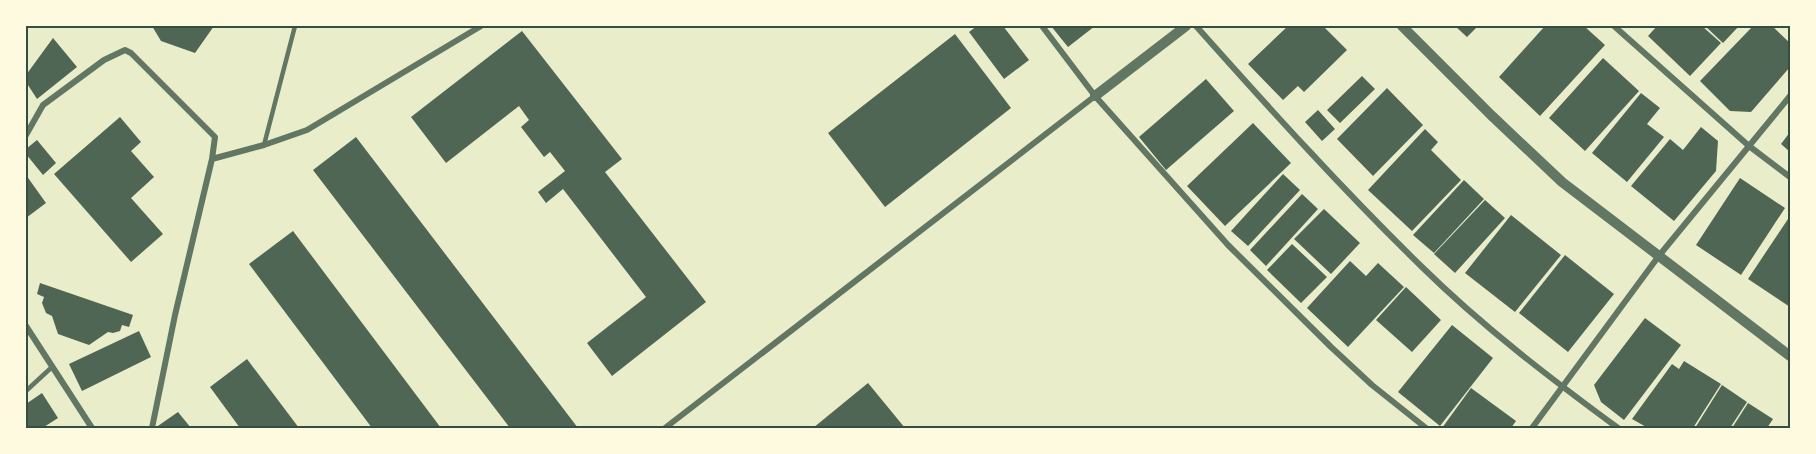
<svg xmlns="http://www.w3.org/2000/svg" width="1816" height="454" font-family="'Space Grotesk',sans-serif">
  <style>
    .building { fill: #4f6655 }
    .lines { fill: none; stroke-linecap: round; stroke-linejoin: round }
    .service { stroke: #617663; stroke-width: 4.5 }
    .minor { stroke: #617663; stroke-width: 6 }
    .tertiary { stroke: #617663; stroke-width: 10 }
    .neatline { fill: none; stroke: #344e41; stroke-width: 2 }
  </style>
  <rect width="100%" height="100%" fill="#e9edc9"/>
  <path class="building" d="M152,26H214L195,53L161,41Z
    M977,26H1003L1029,60L1004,79L969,32Z
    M1051,26H1095L1068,47Z
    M1288,26H1323L1347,50L1304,92L1298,86L1283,100L1248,64Z
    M1455,26H1478L1467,37Z
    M1545,26H1584L1605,45L1540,116L1499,77Z
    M1657,26H1702L1721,43L1690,76L1648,36Z
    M1705,26H1739L1723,43Z
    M1753,26H1772L1790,43V67L1751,112L1730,111L1700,81Z
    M522,31L622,159L605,172L706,302L612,376L587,343L646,297L563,189L546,203L538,192L565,171L550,152L544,157L521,127L529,120L519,106L446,163L411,117Z
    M955,34L1011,108L885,207L828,133Z
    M53,38L77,67L37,99L26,82V75Z
    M1603,58L1639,91L1585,151L1549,118Z
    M1362,76L1375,89L1340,123L1327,110Z
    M1206,79L1234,111L1166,170L1139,137Z
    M1387,88L1423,125L1373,176L1337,139Z
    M1641,93L1660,108L1647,124L1664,137L1627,182L1592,153Z
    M1318,110L1335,129L1322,141L1305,122Z
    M120,117L141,142L131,151L154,177L131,198L163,234L131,262L54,174Z
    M1253,123L1291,163L1225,226L1187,186Z
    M1701,127L1718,141L1716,171L1674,221L1631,186L1670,139L1683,150Z
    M1425,129L1438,142L1431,150L1461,180L1412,231L1368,190Z
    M1790,132V152L1781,144Z
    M356,137L578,428H510L313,170Z
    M37,140L56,163L43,175L26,154V149Z
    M1283,174L1300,190L1248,246L1231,231Z
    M26,175L46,203L26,218Z
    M1740,178L1785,208L1741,275L1696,245Z
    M1464,180L1484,199L1434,253L1413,235Z
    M1302,194L1318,209L1266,266L1250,250Z
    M1485,200L1505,218L1455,273L1434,254Z
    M1324,209L1360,243L1331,274L1294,239Z
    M1511,215L1561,255L1515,312L1465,273Z
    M1790,216V307L1748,279Z
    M293,231L441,428H372L249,264Z
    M1292,244L1327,277L1301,303L1267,270Z
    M1565,255L1614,294L1568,352L1519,313Z
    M1350,261L1366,276L1378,263L1404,287L1348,347L1307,308Z
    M40,283L133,315L129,327L122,325L120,331L113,333L108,332L89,345L58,334L52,316L46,313L42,303L44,297L37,294Z
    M1406,287L1441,320L1412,352L1376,320Z
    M1645,318L1681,345L1624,420L1601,402L1594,385Z
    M1452,325L1493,358L1440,426L1398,392Z
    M139,331L151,357L82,391L69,364Z
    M247,359L299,428H240L210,387Z
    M1684,361L1721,384L1693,428H1648L1632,419L1672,364L1679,369Z
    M868,383L905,428H813Z
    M1722,385L1747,402L1730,428H1695Z
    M1471,388L1516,421L1511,428H1442Z
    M42,393L58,418L44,427L45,428H26V404Z
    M1748,403L1773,419L1767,428H1732Z
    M178,412L191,428H155Z"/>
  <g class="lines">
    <path class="service" d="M264,145L295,26
      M26,391L52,367"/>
    <path class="minor" d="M1042,26L1095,96L1228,245L1331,347L1372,385L1426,428
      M1196,26C1269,108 1343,190 1422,267C1482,326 1550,378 1618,428
      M1614,26L1749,146L1790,177
      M26,135L43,105L104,60L125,50L131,53L215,137L212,159L175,315L152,428
      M212,159L264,145L307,130L481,26
      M26,326L92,428
      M665,428L1095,96
      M1532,428L1658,257L1790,96"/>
    <path class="tertiary" d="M1402,26L1491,115L1562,182L1790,356
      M1095,96L1186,26"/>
  </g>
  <rect width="1816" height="454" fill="none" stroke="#fefae0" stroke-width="54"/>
  <rect x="27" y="27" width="1762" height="400" class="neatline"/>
</svg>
